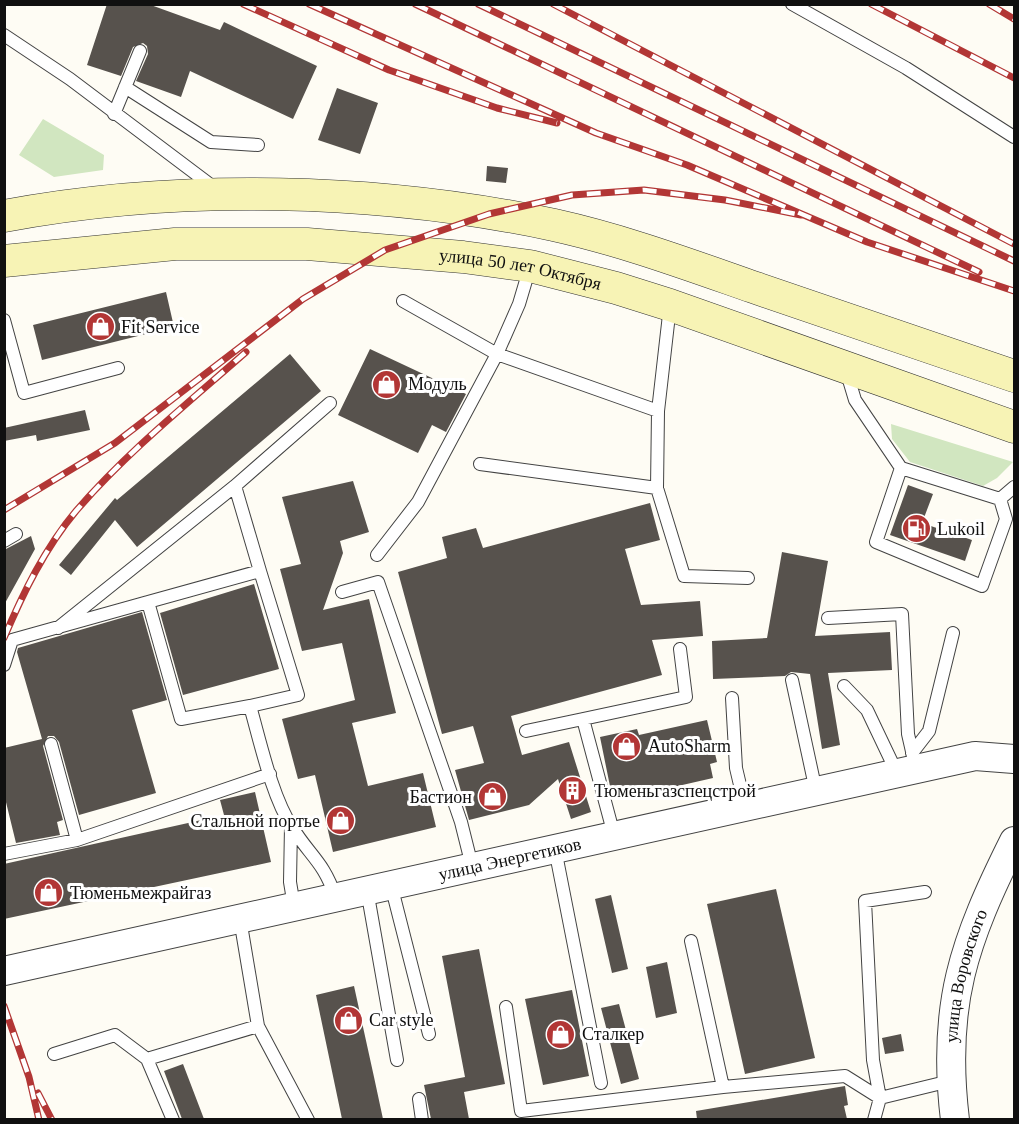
<svg xmlns="http://www.w3.org/2000/svg" width="1019" height="1124" font-family="'Times New Roman',serif">
  <style>
    .green { fill: #d1e6c0 }
    .building { fill: #57524d }
    .lines { fill: none; stroke-linecap: round; stroke-linejoin: round }
    .service-casing { stroke: #434343; stroke-width: 14 }
    .tertiary-casing { stroke: #434343; stroke-width: 30 }
    .secondary-casing { stroke: #323232; stroke-width: 33 }
    .service { stroke: #fff; stroke-width: 12 }
    .tertiary { stroke: #fff; stroke-width: 28 }
    .secondary { stroke: #f7f3b5; stroke-width: 32 }
    .rail-casing { stroke: #b23635; stroke-width: 7 }
    .rail { stroke: #fff; stroke-width: 4.5; stroke-dasharray: 14; stroke-linecap: butt }
    .labels { text-anchor: middle; stroke-width: 6; stroke-linejoin: round; paint-order: stroke }
    .street-label { font-size: 18px; fill: #101010; stroke: #fff }
    .poi-label { font-size: 18px; fill: #101010; stroke: #fff; text-anchor: start }
  </style>
  <rect width="100%" height="100%" fill="#fefcf4"/>
  <path class="green" d="M43,119L104,155L103,170L54,177L19,155Z
    M891,424L1013,462L997,478L983,486L910,462L892,439Z"/>
  <path class="building" d="M107,4H148L220,30L224,22L317,66L293,119L190,71L181,97L136,81L148,54L147,46L143,43L133,47L121,76L87,65Z
    M337,88L378,103L360,154L318,140Z
    M487,166L508,168L506,183L486,181Z
    M166,292L174,327L42,360L33,325Z
    M370,349L466,394L446,432L432,425L418,453L338,415Z
    M290,354L321,391L137,547L115,520L71,575L59,565L115,498L117,500Z
    M85,410L90,430L37,441L36,435L4,441V428Z
    M353,481L369,532L340,541L343,553L323,610L369,599L396,713L352,723L368,786L423,773L436,827L333,852L315,775L298,779L282,719L355,700L342,643L302,651L280,569L301,564L282,497Z
    M908,485L933,494L922,523L972,540L965,561L890,535Z
    M650,503L660,540L625,549L641,605L700,601L703,636L652,640L662,675L511,716L522,755L569,742L591,812L571,819L558,779L529,805L469,820L455,770L484,763L473,726L442,734L398,572L447,558L442,537L476,528L483,548Z
    M31,536L35,549L4,605V550Z
    M782,552L828,561L815,636L890,632L892,670L828,673L840,745L822,749L810,674L791,672L785,676L713,679L712,641L767,638Z
    M254,584L279,669L183,695L160,613Z
    M142,612L167,700L132,710L156,793L79,815L59,742L54,736H48L43,746L63,820L57,822L60,835L16,843L4,794V748L42,739L17,652L18,648Z
    M707,720L717,762L710,764L713,778L656,791L655,788L612,796L600,737L637,729L639,735Z
    M255,792L271,862L4,919V864L224,815L220,800Z
    M776,889L815,1058L745,1074L707,904Z
    M611,895L628,969L612,973L595,899Z
    M479,949L505,1084L464,1092L469,1119H431L424,1085L465,1077L442,956Z
    M667,962L677,1013L656,1018L646,967Z
    M354,986L374,1077L383,1119H342L316,995Z
    M572,990L589,1076L543,1085L525,999Z
    M619,1004L639,1079L621,1084L601,1008Z
    M901,1034L904,1051L885,1054L882,1038Z
    M183,1064L204,1119H182L164,1071Z
    M845,1086L848,1105L844,1106L847,1119H697L696,1111Z"/>
  <g class="lines">
    <defs>
      <path id="service" d="M792,4L906,68L1014,137
        M4,35L70,79L216,189
        M125,87L211,142L258,145
        M114,114L140,51
        M403,301L497,354L519,304L530,267
        M4,320L24,393L118,368
        M846,370L855,400L901,468L1000,499L1014,487
        M480,464L657,488L658,411
        M901,468L876,542L982,586L1006,519L1000,499
        M657,488L684,576L748,578
        M4,541L16,534
        M377,555L418,502L497,354L658,411L670,306
        M260,571L235,486L330,403
        M342,592L378,582L461,822L472,866
        M828,618L902,614L908,734L916,769
        M58,628L235,486
        M4,665L12,640L148,602
        M792,680L816,791
        M844,686L867,710L897,773
        M732,698L736,768L745,806
        M250,706L181,719L148,602L260,571L298,695L250,706C260,741 272,797 292,827C309,855 324,862 335,896
        M526,731L583,719
        M51,744L77,840L270,774
        M912,753L929,731L953,633
        M291,826L290,882L294,906
        M614,835L583,719L686,697L680,649
        M555,849L601,1083
        M4,854L77,840
        M391,885L429,1034
        M367,890L397,1060
        M240,919L258,1026L308,1120
        M691,941L723,1087L845,1076L880,1098L950,1081
        M506,1007L521,1111L723,1087
        M54,1054L115,1035L147,1059
        M419,1099L422,1120
        M173,1120L147,1059L258,1026
        M874,1120L880,1098L873,1060L865,901L925,892"/>
      <g id="tertiary">
        <path id="s1" d="M4,971L975,756L1014,759"/>
        <path id="s2" d="M955,1120C941,1005 964,941 1014,841"/>
      </g>
      <g id="secondary">
        <path d="M4,216C180,183 379,188 554,225C622,240 687,264 753,287C840,316 927,346 1014,376"/>
        <path id="s3" d="M4,261L175,244H307L463,257L530,266L616,288L670,305L1014,427"/>
      </g>
    </defs>
    <use href="#service" class="service-casing"/>
    <use href="#tertiary" class="tertiary-casing"/>
    <use href="#secondary" class="secondary-casing"/>
    <use href="#service" class="service"/>
    <use href="#tertiary" class="tertiary"/>
    <use href="#secondary" class="secondary"/>
    <defs>
      <path id="rail" d="M243,4L389,70L497,108L557,123
        M309,4L596,133L687,165L867,242L1014,291
        M415,4L979,272
        M478,4L1014,261
        M553,4L1014,244
        M871,4L1014,78
        M989,4L1014,19
        M4,510L115,443L303,299L385,250L489,214L572,195L644,190L725,200L801,215
        M4,638C23,593 45,548 76,511C127,452 188,403 246,352
        M4,1006L29,1077L39,1120
        M38,1093L52,1120"/>
    </defs>
    <use href="#rail" class="rail-casing"/>
    <use href="#rail" class="rail"/>
  </g>
  <defs>
    <symbol id="shop-disc" viewBox="-11 -11 22 22"><circle r="9.5" fill="#b23635" stroke="#fff"/><path d="M-5-2.5h2.3a2.7 3.5 0 0 1 5.4 0H5L5.5 6h-11ZM-1.5-2.5h3a1.5 2.3 0 0 0-3 0Z" fill="#fff"/></symbol>
    <symbol id="fuel-disc" viewBox="-11 -11 22 22"><circle r="9.5" fill="#b23635" stroke="#fff"/><path d="M-5.5-6h7V0h2V4h1.3V-2.5L3-4.5l.8-.8L6-3V5H2.5V1h-1V6h-7ZM-4.2-4.7v3.2H.2V-4.7Z" fill="#fff"/></symbol>
    <symbol id="building-disc" viewBox="-11 -11 22 22"><circle r="9.5" fill="#b23635" stroke="#fff"/><path d="M-4-6H4V6H1V3H-1V6H-4ZM-2.5-4.3h1.7v1.8h-1.7ZM.8-4.3h1.7v1.8H.8ZM-2.5-1h1.7V.8h-1.7ZM.8-1h1.7V.8H.8Z" fill="#fff"/></symbol>
  </defs>
  <g fill-rule="evenodd">
    <use href="#shop-disc" x="84" y="310" width="33" height="33"/>
    <use href="#shop-disc" x="370" y="368" width="33" height="33"/>
    <use href="#fuel-disc" x="900" y="512" width="33" height="33"/>
    <use href="#shop-disc" x="610" y="730" width="33" height="33"/>
    <use href="#building-disc" x="556" y="774" width="33" height="33"/>
    <use href="#shop-disc" x="476" y="780" width="33" height="33"/>
    <use href="#shop-disc" x="324" y="804" width="33" height="33"/>
    <use href="#shop-disc" x="32" y="876" width="33" height="33"/>
    <use href="#shop-disc" x="332" y="1004" width="33" height="33"/>
    <use href="#shop-disc" x="544" y="1018" width="33" height="33"/>
  </g>
  <g class="labels">
    <g class="street-label">
      <text dy="6" stroke="none"><textPath href="#s3" startOffset="519">улица 50 лет Октября</textPath></text>
      <text dy="6" stroke="none"><textPath href="#s1" startOffset="518">улица Энергетиков</textPath></text>
      <text dy="6" stroke="none"><textPath href="#s2" startOffset="146">улица Воровского</textPath></text>
    </g>
    <g class="poi-label">
      <text x="121" y="333">Fit Service</text>
      <text x="408" y="390">Модуль</text>
      <text x="937" y="535">Lukoil</text>
      <text x="648" y="752">AutoSharm</text>
      <text x="594" y="797">Тюменьгазспецстрой</text>
      <text x="472" y="803" text-anchor="end">Бастион</text>
      <text x="320" y="827" text-anchor="end">Стальной портье</text>
      <text x="70" y="899">Тюменьмежрайгаз</text>
      <text x="369" y="1026">Car style</text>
      <text x="582" y="1040">Сталкер</text>
    </g>
  </g>
  <rect width="1019" height="1124" fill="none" stroke="#101010" stroke-width="12"/>
</svg>
